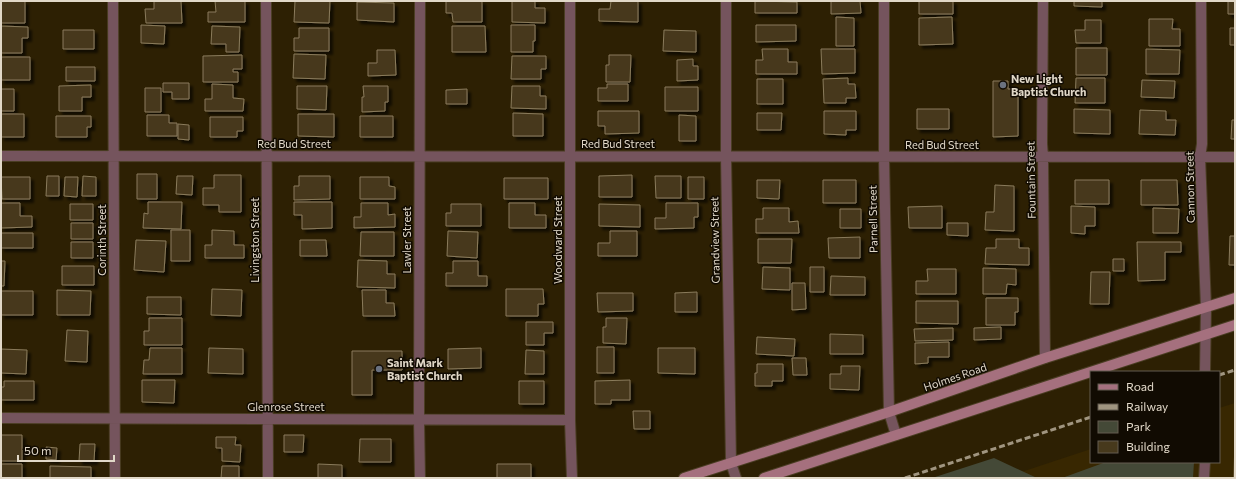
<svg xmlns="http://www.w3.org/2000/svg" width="1236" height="479" font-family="Commissioner,sans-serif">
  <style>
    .built { fill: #382701 }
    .green { fill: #444937 }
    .building { fill: #47391c; stroke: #8a7b5c; filter: url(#shadow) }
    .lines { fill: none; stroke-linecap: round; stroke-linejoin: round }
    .street-casing { stroke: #4a3d23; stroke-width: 12 }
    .secondary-casing { stroke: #4a3d23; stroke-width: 12 }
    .street { stroke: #75545d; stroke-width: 10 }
    .secondary { stroke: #a5707e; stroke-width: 10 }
    .rail { stroke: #a09580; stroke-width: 3; stroke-dasharray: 6 3; stroke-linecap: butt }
    .worship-dot { fill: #6b7280; stroke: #110b02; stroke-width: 1.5 }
    .labels { text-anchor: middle; stroke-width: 3; stroke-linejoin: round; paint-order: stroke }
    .poi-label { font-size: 11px; font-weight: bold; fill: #e1d8c8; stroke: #110b02; text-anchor: start }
    .street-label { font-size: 11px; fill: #e1d8c8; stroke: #110b02 }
  </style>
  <defs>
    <filter id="shadow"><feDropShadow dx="3.5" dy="3.5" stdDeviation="1" flood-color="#0009"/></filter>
  </defs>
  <rect width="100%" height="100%" fill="#2d2003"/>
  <path class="built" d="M1235,403V478H1003L1091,449V462H1219V408Z"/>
  <path class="green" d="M994,458L1037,478H932Z
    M1106,462H1194L1193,478H1062Z"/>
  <path class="building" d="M1,1H25V23H1Z
    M154,1H181L182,23H146L145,9H154Z
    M215,1H245V22H208V12H216Z
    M295,1H330L329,23L294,22Z
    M446,1H482V22H453L452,13H446Z
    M512,1H535V8H545V23L512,22Z
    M611,1H638V22L599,21V9H610Z
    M755,1L797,2V13H755Z
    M831,1H860L861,13L831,14Z
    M919,1H953V14H919Z
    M1074,1H1102V7L1074,6Z
    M1228,1H1235V14H1228Z
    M357,2L394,3V22L357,20Z
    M836,17L854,18V46H836Z
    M952,17L953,44L919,45V18Z
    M1149,19H1173L1172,29H1180V46H1149Z
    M1085,20H1101V43H1076L1075,30H1085Z
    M141,25L165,26L164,44L141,43Z
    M511,25H535V41H533V52H511Z
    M756,25H796V41L756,42Z
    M1,26L28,27V38H22V53H1Z
    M212,26L240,27L239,52H226V44H211Z
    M452,26H485L486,52H452Z
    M299,28H329V51H294V38H299Z
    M1230,28H1235V45H1230Z
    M63,30H94V49H63Z
    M664,30L696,31V52L663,51Z
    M1076,48H1107V75H1076Z
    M762,49H788V62H797V74H756V60H763Z
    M821,49H855V73L822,74Z
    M1146,49L1180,50L1179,74H1146Z
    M377,50H395L396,75L368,76V63H377Z
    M294,54L326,55L325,79L293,78Z
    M242,55V69H233V72H238V82H203V56Z
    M609,55H631L630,82H606V65H609Z
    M512,56H546V69H541V79H511Z
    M1,57H30V80H1Z
    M693,59V66H698V80L677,81V60Z
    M66,67H95V81H66Z
    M848,78V84H855L856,98H846V103H824L823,79Z
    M1076,78H1105V103H1075Z
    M757,79H783V104H757Z
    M1142,80L1175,81L1174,98L1141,97Z
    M993,81H1008V89H1018V136L993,137Z
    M163,83H189V99H172V92H163Z
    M212,84L233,85V98L244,99L243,111H205V99H212Z
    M607,84H628V101H598V88H607Z
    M91,85V97H82V111H59V86Z
    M297,86H327L326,110L297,109Z
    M363,86H388V102H385V111L362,112V97H364Z
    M512,86H540V96H546V109L511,108Z
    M665,87H698V111H665Z
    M145,88H161V112H145Z
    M1,89H14V111H1Z
    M467,89V104H446V90Z
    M917,109H949V129H917Z
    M1074,109L1110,110V134L1074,133Z
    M1140,110L1166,111V120H1176L1175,135L1139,134Z
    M598,111H639V133L605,134V126H598Z
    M824,111H856V130H846V135L824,134Z
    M513,113L543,114V136H513Z
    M757,113H782L781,130H757Z
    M1,114H24V137H1Z
    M298,114H334V137L298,136Z
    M147,115H169V123H177V136H147Z
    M679,115L696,116V141H679Z
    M56,116H91V127H87V137H56Z
    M360,116H393V137H360Z
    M210,117H243V131H237V137H210Z
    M1232,120H1235V139H1231Z
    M178,124L189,125V140L178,139Z
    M137,174H157V199H137Z
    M214,175H241V212H219V205H203V188H214Z
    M632,175V197H599V176Z
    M47,176H59V196H46Z
    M83,176L96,177V196H82Z
    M177,176H193L192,195L176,194Z
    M299,176H330V199L294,200V186H299Z
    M655,176H681V198H656Z
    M1,177H30V199H2Z
    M65,177H78L77,197L64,196Z
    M360,177H389V186L395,187V199H360Z
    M688,177H704V199H688Z
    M504,178H548V199H504Z
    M757,180H780L779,199L757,198Z
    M823,180H856V203H823Z
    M1075,180H1109V204H1075Z
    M1141,180H1177L1178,205H1141Z
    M995,185L1014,186V231L985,230L986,212H994Z
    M148,202H182L181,229L143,228L144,213L148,214Z
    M294,202H332V228L302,229V215H294Z
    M1,203H20V216H32V227L1,228Z
    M361,203H388V215L395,214V227L354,228V217H361Z
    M509,203H535V215H546V228H509Z
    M666,203H698V217H694V228L655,229V218H666Z
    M70,204H93V220H70Z
    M451,204H481V226H446V213H451Z
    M599,204L640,205V227L599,226Z
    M942,206V228H909L908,207Z
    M1071,206L1095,207V226H1085V234L1071,233Z
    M763,208H789V222L798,221L799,233H756V219H763Z
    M1153,208L1179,209L1178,233H1153Z
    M840,209H861V228H840Z
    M71,223H93V239H71Z
    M947,223H968V236L947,235Z
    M171,230H190V261H171Z
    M212,230L234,231V245H244V258H205V245H212Z
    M448,231L478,232L477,258L447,256Z
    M610,231H637V256H598V243H610Z
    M361,232H394V256H360Z
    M1,233H33V248H1Z
    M1230,236H1235V265H1229Z
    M860,237V258H829L828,238Z
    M758,239H792L791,263H758Z
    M996,239H1019V248H1029V265L985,264L986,248H996Z
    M136,240L166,241L164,272L134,270Z
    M300,240H326L327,256H300Z
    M71,242H93V258H71Z
    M1137,242H1181V252H1165V280L1138,281Z
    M1113,259H1124V271H1113Z
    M358,260L387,261V274H395V288L357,287Z
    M1,261H5L4,286H1Z
    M453,261H478V276H487V286H446V273H453Z
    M62,266H94V285H62Z
    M763,267L790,268V290L762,289Z
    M810,267H824V292H810Z
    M983,268L1016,269V285L1007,284L1006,294H983Z
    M927,269H956V294H916V281H928Z
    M1091,272H1110L1109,304H1090Z
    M831,276L865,277V295H830Z
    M792,283H805L806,309L792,310Z
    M212,289L242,290L241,316L211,315Z
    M506,289H543L544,304H538V316H506Z
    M57,290L91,291L90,315H57Z
    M362,290H386V303H394L395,316H363Z
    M1,291H33V315H1Z
    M697,292V312H675V293Z
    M597,293H633V311L598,312Z
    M147,297H181V315L147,314Z
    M986,298H1018V312H1015V325H986Z
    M916,301H958V324L916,323Z
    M149,318H182V345H144V331H149Z
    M606,318H627L626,344L603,343V327H606Z
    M526,322H553V333H544V345H526Z
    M1001,327V339L974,340V328Z
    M953,328V340L915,341L914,329Z
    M67,330L88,331L87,362L65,361Z
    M830,334L863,335V354H830Z
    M757,337L795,339L794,356L756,354Z
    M949,342V357H928V363L915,364V343Z
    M597,347H614V373H597Z
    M150,348H182V374H143L144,360H149Z
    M209,348L243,349V374L208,373Z
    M481,348V368L448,369V349Z
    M658,348H695V374L658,373Z
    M1,349L27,350L26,374L1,373Z
    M526,350L544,351V374H525Z
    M352,351H402V370H372V395H352Z
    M792,358H806L807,375H793Z
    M757,364H783V381H772V386H755V373H757Z
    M841,366H860L859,390L830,389V374H841Z
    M142,380H175L174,403L142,402Z
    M630,380V400H611V404H595V381Z
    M4,381H34V400H1V387H4Z
    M519,381H544V404H519Z
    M633,411H650V429H634Z
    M1235,434V478H1234Z
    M1,435H22V461H1Z
    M284,435H304L303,452H284Z
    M216,437H236L235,445H241L240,462L222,461V448H216Z
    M360,439H391V462H359Z
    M80,444H95L94,461H79Z
    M46,447L57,448L56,460L46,459Z
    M1,464H22V478H1Z
    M318,464L342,465V478H318Z
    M497,464H531V478H497Z
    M50,466L91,467V478H50Z
    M222,466H239V478H221Z"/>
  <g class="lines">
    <defs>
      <path id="street" d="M113,1L115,478
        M266,1L268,478
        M420,1L419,420L420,478
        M570,1V420L572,478
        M726,1V156L731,463L736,478
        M884,1V157L889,412L896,435
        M1043,1L1042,144L1043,157L1045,358
        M1201,1L1202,144L1200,157L1206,307L1205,372
        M1,156L1235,157
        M1,418L570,420
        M1204,478L1205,462"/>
      <path id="secondary" d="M684,478L889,412L1045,358L1235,298
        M764,478L1235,325"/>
    </defs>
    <use href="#street" class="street-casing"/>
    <use href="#secondary" class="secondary-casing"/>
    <use href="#street" class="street"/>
    <use href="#secondary" class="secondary"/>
    <path class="rail" d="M1219,375L1235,370
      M905,478L1091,417"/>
  </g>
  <g class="worship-dot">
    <circle cx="1003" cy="85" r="4"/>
    <circle cx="379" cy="369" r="4"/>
  </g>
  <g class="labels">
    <g class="poi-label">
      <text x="1011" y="83">New Light<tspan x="1011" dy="13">Baptist Church</tspan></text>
      <text x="387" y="367">Saint Mark<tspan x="387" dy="13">Baptist Church</tspan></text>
    </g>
    <g class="street-label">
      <text x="294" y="148">Red Bud Street</text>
      <text x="618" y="148">Red Bud Street</text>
      <text x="942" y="149">Red Bud Street</text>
      <text transform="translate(1031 180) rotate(-91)" y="4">Fountain Street</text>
      <text transform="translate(1190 187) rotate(-91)" y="4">Cannon Street</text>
      <text transform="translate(873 219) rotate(-91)" y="4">Parnell Street</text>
      <text transform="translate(102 240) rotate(-90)" y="4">Corinth Street</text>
      <text transform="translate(255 240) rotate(-90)" y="4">Livingston Street</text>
      <text transform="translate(407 240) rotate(-90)" y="4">Lawler Street</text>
      <text transform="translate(558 240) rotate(-90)" y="4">Woodward Street</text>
      <text transform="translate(715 240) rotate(-91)" y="4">Grandview Street</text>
      <text transform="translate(955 377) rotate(-19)" y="4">Holmes Road</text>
      <text x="286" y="411">Glenrose Street</text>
    </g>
  </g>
  <rect width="1236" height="479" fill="none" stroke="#e1d8c8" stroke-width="4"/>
  <rect x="1090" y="371" width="130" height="92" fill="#110b02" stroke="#645d51"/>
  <rect x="1098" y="384" width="20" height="6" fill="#a5707e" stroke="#645d51"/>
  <text x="1126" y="391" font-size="12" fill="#e1d8c8">Road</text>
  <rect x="1098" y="404" width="20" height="6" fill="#a09580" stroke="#645d51"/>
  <text x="1126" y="411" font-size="12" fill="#e1d8c8">Railway</text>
  <rect x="1098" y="421" width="20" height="12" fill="#444937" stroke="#645d51"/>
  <text x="1126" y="431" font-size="12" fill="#e1d8c8">Park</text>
  <rect x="1098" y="441" width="20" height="12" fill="#47391c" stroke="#645d51"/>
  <text x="1126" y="451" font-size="12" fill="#e1d8c8">Building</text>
  <path d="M18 455v6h96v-6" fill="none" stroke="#e1d8c8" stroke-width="2"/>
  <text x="24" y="455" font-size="12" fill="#e1d8c8" stroke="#110b02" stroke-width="3" paint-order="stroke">50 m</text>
</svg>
